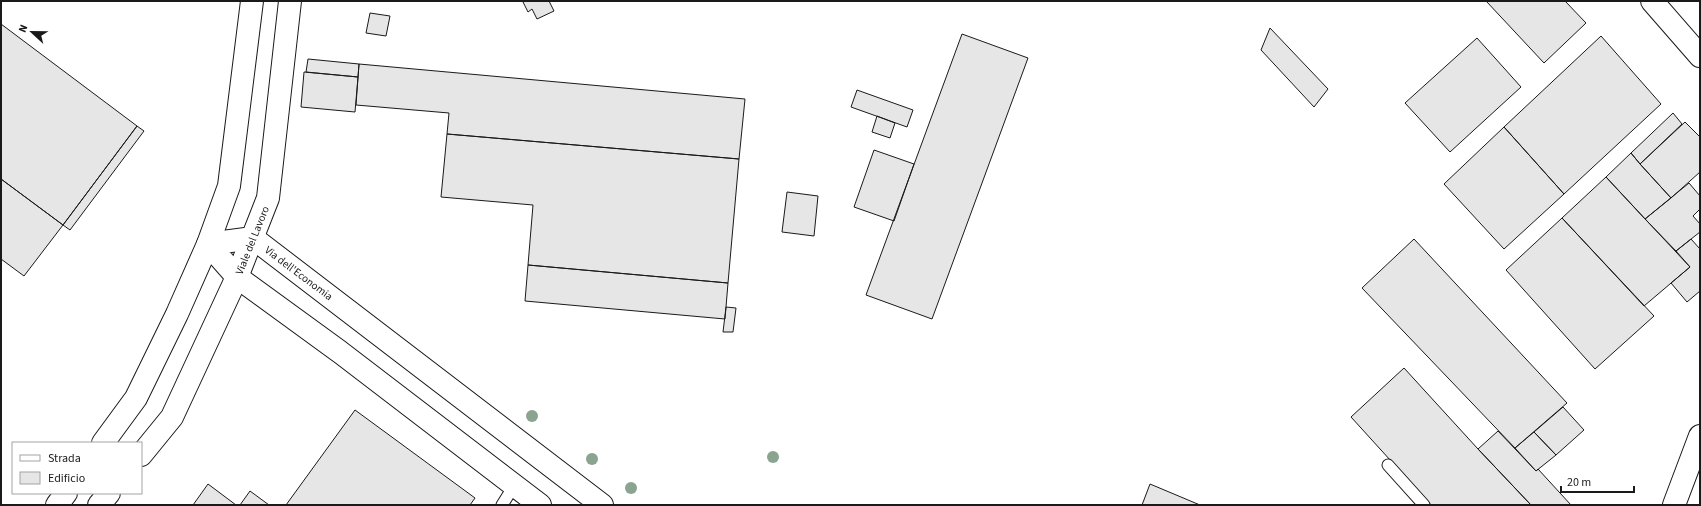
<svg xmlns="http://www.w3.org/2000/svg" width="1701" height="506" font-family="'Source Sans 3',sans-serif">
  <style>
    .building { fill: #e6e6e6; stroke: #1a1a1a }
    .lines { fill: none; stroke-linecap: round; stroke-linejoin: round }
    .service-casing { stroke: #1a1a1a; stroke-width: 13 }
    .minor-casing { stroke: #1a1a1a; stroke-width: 24 }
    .secondary-casing { stroke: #1a1a1a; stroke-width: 24 }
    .service { stroke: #fff; stroke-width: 11 }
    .minor { stroke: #fff; stroke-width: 22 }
    .secondary { stroke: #fff; stroke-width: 22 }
    .tree { fill: #8aa48f }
    .labels { text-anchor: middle; stroke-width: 3; stroke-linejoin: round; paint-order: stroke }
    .street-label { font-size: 11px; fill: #1a1a1a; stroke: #fff }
  </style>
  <rect width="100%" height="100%" fill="#fff"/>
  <path class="building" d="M525,1H549L554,11L537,19L532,9L528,12L523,2Z
    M1486,1H1565L1586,23L1544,63Z
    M370,13L390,16L386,36L366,33Z
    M1,24L137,126L63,225L1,179Z
    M1270,28L1328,89L1314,107L1261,50Z
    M962,34L1028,58L932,319L866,295Z
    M1601,36L1661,104L1564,194L1504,127Z
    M1477,38L1521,87L1450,152L1405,103Z
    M308,59L359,64L358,77L306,72Z
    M359,64L745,99L739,159L447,134L449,113L356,105Z
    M304,72L358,77L355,112L301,107Z
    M857,90L913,110L907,127L851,107Z
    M1673,113L1682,124L1640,164L1631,153Z
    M877,116L895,123L890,138L872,132Z
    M1685,122L1700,137V172L1671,198L1640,164Z
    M137,126L144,131L70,230L63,225Z
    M1504,127L1564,194L1504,249L1444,184Z
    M447,134L739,159L728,283L528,265L533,205L441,197Z
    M874,150L914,164L894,221L854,207Z
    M1631,153L1640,164L1671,198L1645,219L1606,177Z
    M1606,177L1690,267L1644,306L1562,218Z
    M1,179L63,225L24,276L1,259Z
    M1689,183L1700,196V209L1693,216L1700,224V232L1676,251L1645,219Z
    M787,192L818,196L814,236L782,232Z
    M1562,218L1654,316L1595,369L1506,270Z
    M1414,239L1567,403L1515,448L1362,288Z
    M1691,239L1700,249V291L1687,302L1671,283L1690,267L1676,251Z
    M528,265L728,283L725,319L525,301Z
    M726,307L736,308L733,332H723Z
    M1404,368L1478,449L1531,505H1431L1351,417Z
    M1563,407L1584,430L1556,455L1534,432Z
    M355,410L475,498L470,505H286Z
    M1498,431L1536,471L1538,469L1571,505H1531L1478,449Z
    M1534,432L1556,455L1536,471L1515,448Z
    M208,484L236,505H193Z
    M1150,484L1200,505H1142Z
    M250,491L269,505H240Z"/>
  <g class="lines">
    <defs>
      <path id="service" d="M1388,465L1424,505
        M502,505L514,486"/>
      <path id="minor" d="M1652,1L1700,56
        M208,244L253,238L602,505
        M208,244L237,277L340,352L540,505
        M1674,505L1700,436"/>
      <path id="secondary" d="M103,443L136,398L177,314L208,244L229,186L252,1
        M141,455L172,417L237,277L268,198L290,1
        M57,505L66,493
        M99,505L109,493"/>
    </defs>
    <use href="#service" class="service-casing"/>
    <use href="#minor" class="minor-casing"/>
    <use href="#secondary" class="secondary-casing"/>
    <use href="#service" class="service"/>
    <use href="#minor" class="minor"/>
    <use href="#secondary" class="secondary"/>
  </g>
  <g class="tree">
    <circle cx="532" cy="416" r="6"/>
    <circle cx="773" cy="457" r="6"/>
    <circle cx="592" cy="459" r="6"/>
    <circle cx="631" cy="488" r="6"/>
  </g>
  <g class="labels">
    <g class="street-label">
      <text transform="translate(252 240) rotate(-68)" y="4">Viale del Lavoro</text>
      <text transform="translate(299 273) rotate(37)" y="4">Via dell'Economia</text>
    </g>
  </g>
  <rect width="1701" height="506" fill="none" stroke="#1a1a1a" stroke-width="4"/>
  <rect x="12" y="442" width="130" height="52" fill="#ffffff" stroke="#a3a3a3"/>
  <rect x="20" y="455" width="20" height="6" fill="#ffffff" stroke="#a3a3a3"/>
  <text x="48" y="462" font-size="12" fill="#1a1a1a">Strada</text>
  <rect x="20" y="472" width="20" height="12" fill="#e6e6e6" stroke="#a3a3a3"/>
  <text x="48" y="482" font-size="12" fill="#1a1a1a">Edificio</text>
  <g transform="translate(32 32) rotate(292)" stroke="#ffffff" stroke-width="3" paint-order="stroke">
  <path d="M0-3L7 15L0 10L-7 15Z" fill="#1a1a1a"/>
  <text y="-6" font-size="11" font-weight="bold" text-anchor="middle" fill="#1a1a1a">N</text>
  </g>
  <path d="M1561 486v6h73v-6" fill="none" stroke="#1a1a1a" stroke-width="2"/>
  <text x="1567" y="486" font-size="12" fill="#1a1a1a" stroke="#ffffff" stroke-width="3" paint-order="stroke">20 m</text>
</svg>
